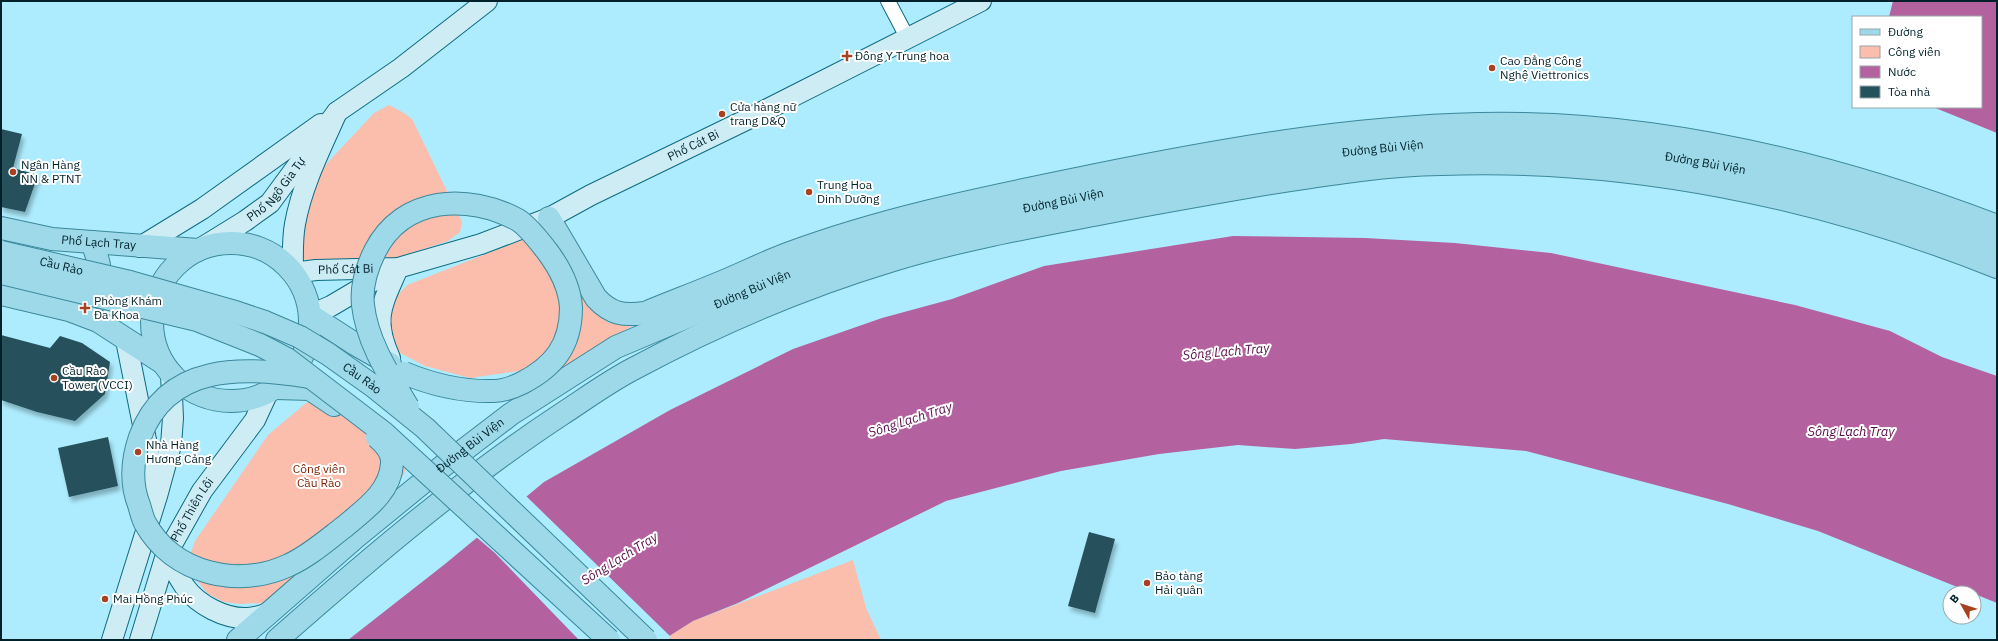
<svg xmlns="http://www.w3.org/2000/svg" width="1998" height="641" font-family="'IBM Plex Sans',sans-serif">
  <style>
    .green { fill: #fbbeac }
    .water { fill: #b4629f }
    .pier { fill: #adecfe }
    .building { fill: #25515c; filter: url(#shadow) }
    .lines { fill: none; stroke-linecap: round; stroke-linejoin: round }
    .street-casing { stroke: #0b6b80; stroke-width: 16 }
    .secondary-casing { stroke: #0b6b80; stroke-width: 22 }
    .primary-casing { stroke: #3b889c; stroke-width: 24 }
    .street { stroke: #fff; stroke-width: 14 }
    .secondary { stroke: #ceecf4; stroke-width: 20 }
    .primary { stroke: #9dd9e9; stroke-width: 22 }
    .primary-bridge-casing { stroke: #3b889c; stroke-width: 24; stroke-linecap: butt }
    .primary-bridge { stroke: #9dd9e9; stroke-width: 22 }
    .poi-dot { fill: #a84120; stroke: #fff; stroke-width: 1.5 }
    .labels { text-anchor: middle; stroke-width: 4; stroke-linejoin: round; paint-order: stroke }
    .poi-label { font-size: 12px; fill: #002129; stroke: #fff; text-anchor: start }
    .street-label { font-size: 12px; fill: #002129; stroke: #fff }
    .park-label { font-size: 12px; fill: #7d2505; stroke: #fff }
    .water-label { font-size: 13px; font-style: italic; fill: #570a49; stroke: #fff }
  </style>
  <defs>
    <filter id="shadow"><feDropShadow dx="2.5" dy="4.5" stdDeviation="2" flood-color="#0004"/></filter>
  </defs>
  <rect width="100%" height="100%" fill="#adecfe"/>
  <path class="green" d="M389,105L404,113L412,119L462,222L460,232L448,241L381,263L313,264L299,256L312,183L329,161L374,113Z
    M539,233L588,306L609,323H637L560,371H518L470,378L425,366L400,353L390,338L389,314L397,296L407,285Z
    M330,398L404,455L405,472L388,502L266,603L239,604L224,602L208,594L194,577L190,555L195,541L268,435L306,403Z
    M853,560L866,608L881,640H663L693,621Z"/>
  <path class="water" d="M1893,1H1997V133L1933,107H1981V17H1889Z
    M1233,236L1365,238L1455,243L1551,253L1795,305L1890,331L1942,357L1997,376V603L1818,531L1728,504L1526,451L1384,439L1351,444L1295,449L1238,445L1159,454L1061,471L946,501L738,603L693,621L663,640H348L445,564L544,482L670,410L793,349L882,318L952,299L1044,266Z"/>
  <path class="pier" d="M525,495L671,637L667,640H579L495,553L475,536Z"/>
  <path class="building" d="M1,129L22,134L13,168L38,175L25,212L1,207Z
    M1,335L50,348L60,336L82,343L110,362L105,394L75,421L37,412L1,400Z
    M108,437L118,486L69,497L58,448Z
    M1089,532L1115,539L1095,613L1068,606Z"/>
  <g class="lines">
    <defs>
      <path id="street" d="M888,1L908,39"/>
      <g id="secondary">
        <path id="s1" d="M337,112C321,148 302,185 295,224C292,240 293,256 293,273L316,270L398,268L481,244L549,218L591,195L752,117L981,1"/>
        <path d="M140,247L202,209L321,124"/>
        <path id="s2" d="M198,250L245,221L270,203L337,112L401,68L487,1"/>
        <path d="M310,315L331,306L375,280"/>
        <path d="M126,340L156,490"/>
        <path d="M390,358C372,318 382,305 398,268"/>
        <path d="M166,555C172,565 178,577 185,587C198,605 225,619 247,618C253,618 260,616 266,614"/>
        <path d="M112,640L157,496L171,445L173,418L171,374"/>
        <path id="s3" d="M140,640L166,555L202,491L255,420L268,392"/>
      </g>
      <g id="primary">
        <path d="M549,218L596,298C611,314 623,316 645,313C669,303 693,294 717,284C740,275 763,263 787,254C886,217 989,197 1091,176C1219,150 1348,127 1479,124C1656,120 1832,163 1997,226"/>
        <path id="s4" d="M1,228L52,239L198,250"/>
        <path d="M92,242C98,259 104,274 96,292"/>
        <circle cx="231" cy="322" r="79"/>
        <path d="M1,294L69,310L98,321L163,363"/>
        <path d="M310,315L355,344L390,364"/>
        <path d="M276,388L310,389L334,405"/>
        <path id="s5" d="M238,640L356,537L443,466L511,414L616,347L793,272L890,241L978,218L1137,186L1301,158L1373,149L1441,143L1515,144L1590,147L1670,157L1745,170L1828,189L1906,213L1997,246"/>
        <path d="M277,640C368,560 460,481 562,414C585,399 608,382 633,369C715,325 801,288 890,261C961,239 1036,226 1109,212C1161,202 1213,193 1265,184C1323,175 1382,165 1441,164C1631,157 1821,197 1997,267"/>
      </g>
    </defs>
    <use href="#street" class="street-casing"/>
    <use href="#secondary" class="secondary-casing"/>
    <use href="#primary" class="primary-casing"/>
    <use href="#street" class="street"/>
    <use href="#secondary" class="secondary"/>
    <use href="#primary" class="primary"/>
    <defs>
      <g id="primary-bridge">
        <path id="s6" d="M1,252L130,282L232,311L265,322L300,337L328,354L373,386L425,428L646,640"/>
        <path d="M1,273L197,320L260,345L287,359L384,433L609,640"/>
        <path d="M404,373C433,385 462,392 494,391C502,391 514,387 522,383C553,367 571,346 571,308C570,288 559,267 547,251C539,241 529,227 518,220C468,193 403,196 375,251C367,267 361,287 363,305C367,342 389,375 408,407"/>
        <path d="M309,377C244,366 167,363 140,437C132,460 130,482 139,505C141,511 142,517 145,523C173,574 239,589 289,565C309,556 327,540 344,527C364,510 391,492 392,463C393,452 385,444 377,437"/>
      </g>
    </defs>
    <use href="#primary-bridge" class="primary-bridge-casing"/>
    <use href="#primary-bridge" class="primary-bridge"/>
  </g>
  <g class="poi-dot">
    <path d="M845 50h4v4h4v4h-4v4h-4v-4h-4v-4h4z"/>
    <circle cx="1492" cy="68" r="4"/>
    <circle cx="722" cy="114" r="4"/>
    <circle cx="13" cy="172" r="4"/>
    <circle cx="809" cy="192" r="4"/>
    <path d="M83 302h4v4h4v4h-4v4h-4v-4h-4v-4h4z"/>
    <circle cx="54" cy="378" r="4"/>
    <circle cx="138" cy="452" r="4"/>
    <circle cx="1147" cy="583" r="4"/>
    <circle cx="105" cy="599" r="4"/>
  </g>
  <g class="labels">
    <g class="poi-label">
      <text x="855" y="60">Đông Y Trung hoa</text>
      <text x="1500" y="65">Cao Đẳng Công<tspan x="1500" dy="14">Nghệ Viettronics</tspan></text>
      <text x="730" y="111">Cửa hàng nữ<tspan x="730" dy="14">trang D&amp;Q</tspan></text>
      <text x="21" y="169">Ngân Hàng<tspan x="21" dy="14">NN &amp; PTNT</tspan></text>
      <text x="817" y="189">Trung Hoa<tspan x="817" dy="14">Dinh Dưỡng</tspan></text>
      <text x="94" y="305">Phòng Khám<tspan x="94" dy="14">Đa Khoa</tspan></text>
      <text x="62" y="375">Cầu Rào<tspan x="62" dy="14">Tower (VCCI)</tspan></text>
      <text x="146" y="449">Nhà Hàng<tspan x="146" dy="14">Hương Cảng</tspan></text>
      <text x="1155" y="580">Bảo tàng<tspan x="1155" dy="14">Hải quân</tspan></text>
      <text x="113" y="603">Mai Hồng Phúc</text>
    </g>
    <g class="street-label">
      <text dy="4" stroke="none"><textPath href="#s1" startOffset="595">Phố Cát Bi</textPath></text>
      <text dy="4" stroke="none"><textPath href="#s5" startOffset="1275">Đường Bùi Viện</textPath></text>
      <text dy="4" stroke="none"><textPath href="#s5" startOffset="1599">Đường Bùi Viện</textPath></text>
      <text dy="4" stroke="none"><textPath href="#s2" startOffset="100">Phố Ngô Gia Tự</textPath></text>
      <text dy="4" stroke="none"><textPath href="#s5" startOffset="951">Đường Bùi Viện</textPath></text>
      <text dy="4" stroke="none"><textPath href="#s4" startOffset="99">Phố Lạch Tray</textPath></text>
      <text dy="4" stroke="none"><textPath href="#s6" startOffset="62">Cầu Rào</textPath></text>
      <text dy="4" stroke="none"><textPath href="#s1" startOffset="222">Phố Cát Bi</textPath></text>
      <text dy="4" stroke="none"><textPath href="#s5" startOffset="627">Đường Bùi Viện</textPath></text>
      <text dy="4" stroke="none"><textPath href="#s6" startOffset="386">Cầu Rào</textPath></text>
      <text dy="4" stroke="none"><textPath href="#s5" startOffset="303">Đường Bùi Viện</textPath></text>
      <text dy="4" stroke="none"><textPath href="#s3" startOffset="141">Phố Thiên Lôi</textPath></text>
    </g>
    <g class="park-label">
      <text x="319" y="473">Công viên<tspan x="319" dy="14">Cầu Rào</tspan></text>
    </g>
    <g class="water-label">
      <text transform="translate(1226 351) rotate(-5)" y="5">Sông Lạch Tray</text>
      <text transform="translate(910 419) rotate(-18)" y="5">Sông Lạch Tray</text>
      <text x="1851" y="436">Sông Lạch Tray</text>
      <text transform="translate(619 558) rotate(-32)" y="5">Sông Lạch Tray</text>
    </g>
  </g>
  <rect width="1998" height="641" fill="none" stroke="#002129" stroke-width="4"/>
  <rect x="1852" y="16" width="130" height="92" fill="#ffffff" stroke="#99a6a9"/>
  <rect x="1860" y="29" width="20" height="6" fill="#9dd9e9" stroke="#99a6a9"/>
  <text x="1888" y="36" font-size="12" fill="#002129">Đường</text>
  <rect x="1860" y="46" width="20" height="12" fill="#fbbeac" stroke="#99a6a9"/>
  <text x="1888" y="56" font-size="12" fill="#002129">Công viên</text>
  <rect x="1860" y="66" width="20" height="12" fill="#b4629f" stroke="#99a6a9"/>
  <text x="1888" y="76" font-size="12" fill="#002129">Nước</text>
  <rect x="1860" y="86" width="20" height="12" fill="#25515c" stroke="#99a6a9"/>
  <text x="1888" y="96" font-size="12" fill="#002129">Tòa nhà</text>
  <g transform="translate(1962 605) rotate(309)"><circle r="19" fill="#ffffff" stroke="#99a6a9"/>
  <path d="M0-3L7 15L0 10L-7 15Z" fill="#a84120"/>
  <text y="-6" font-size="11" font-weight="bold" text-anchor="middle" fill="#002129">B</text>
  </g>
</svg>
